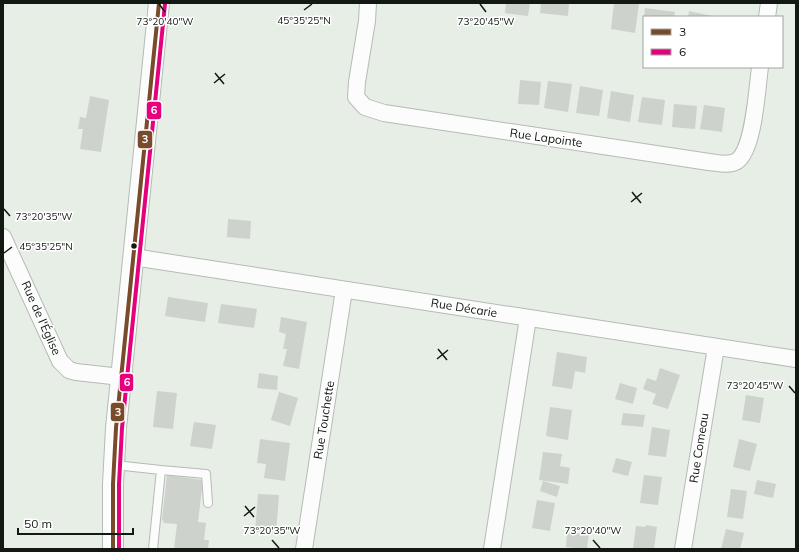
<svg xmlns="http://www.w3.org/2000/svg" width="799" height="552" font-family="Mulish,sans-serif">
  <style>
    .building { fill: #cdd2cd }
    .lines { fill: none; stroke-linecap: round; stroke-linejoin: round }
    .service-casing { stroke: #b5bbb5; stroke-width: 10 }
    .minor-casing { stroke: #b5bbb5; stroke-width: 18 }
    .tertiary-casing { stroke: #b5bbb5; stroke-width: 22 }
    .service { stroke: #fbfcfb; stroke-width: 8 }
    .minor { stroke: #fbfcfb; stroke-width: 16 }
    .tertiary { stroke: #fbfcfb; stroke-width: 20 }
    .bus-1-casing { stroke: #fff; stroke-width: 7 }
    .bus-2-casing { stroke: #fff; stroke-width: 7 }
    .bus-1 { stroke: #7a4b2a; stroke-width: 4 }
    .bus-2 { stroke: #e5007d; stroke-width: 4 }
    .ticks { fill: none; stroke: #121812; stroke-width: 1.5 }
    .bus-dot { fill: #121812; stroke: #fff; stroke-width: 1.5 }
    .labels { text-anchor: middle; stroke-width: 3; stroke-linejoin: round; paint-order: stroke }
    .street-label { font-size: 12px; fill: #121812; stroke: #fff }
    .ticks-label { font-size: 10px; text-anchor: middle; fill: #121812; stroke: #fff; stroke-width: 3; stroke-linejoin: round; paint-order: stroke }
    .line-badge { stroke: #fff; stroke-width: 1.5 }
    .badge-label { font-size: 11px; text-anchor: middle; font-weight: bold; fill: #fff }
  </style>
  <rect width="100%" height="100%" fill="#e6eee6"/>
  <path class="building" d="M506,3H530L528,16L505,13Z
    M541,3H569L568,16L540,13Z
    M614,3L639,4L635,33L611,29Z
    M645,8L675,12L674,17H644Z
    M689,11L712,16V17H688Z
    M520,80L541,82L539,105L518,104Z
    M548,81L572,84L568,112L544,108Z
    M580,86L603,90L599,116L576,113Z
    M611,91L634,95L630,122L607,118Z
    M90,96L109,100L101,152L80,149L83,129H78L80,117L86,118Z
    M642,97L665,100L662,125L638,122Z
    M674,104L697,106L695,129L672,127Z
    M704,105L725,108L722,132L700,129Z
    M228,219L251,221L250,239L227,237Z
    M168,297L208,303L205,322L165,316Z
    M221,304L257,309L254,328L218,323Z
    M281,317L307,322L299,369L283,366L287,349H283L286,334L279,332Z
    M557,352L587,357L585,373L575,371L572,389L552,386Z
    M660,368L680,375L668,409L652,404L656,394L643,389L647,378L656,381Z
    M259,373L278,376L277,390L257,388Z
    M620,383L637,388L633,404L615,399Z
    M157,391L177,393L173,429L153,427Z
    M279,392L298,398L290,426L271,420Z
    M746,395L764,398L760,423L742,420Z
    M550,407L572,410L568,440L546,436Z
    M623,413L645,415L643,427L621,425Z
    M194,422L216,425L212,449L190,446Z
    M652,427L670,430L666,457L648,455Z
    M260,439L290,443L285,481L264,478L266,464L257,463Z
    M739,439L757,444L750,471L733,467Z
    M543,452L562,454L560,466L570,468L568,484L539,480Z
    M616,458L632,462L628,476L612,472Z
    M167,475L203,480L198,522L206,523L204,540H209L208,549H174L177,524L164,523L162,519Z
    M644,475L662,477L658,505L640,503Z
    M757,480L776,484L773,498L754,494Z
    M543,481L560,486L557,497L540,491Z
    M731,489L747,491L743,519L727,517Z
    M258,494L279,495L276,534L255,532Z
    M537,500L555,503L550,531L532,528Z
    M646,525L657,527L654,549H633L636,526L645,527Z
    M726,529L744,533L740,549H721Z
    M567,532L589,534L587,549L566,547Z"/>
  <g class="lines">
    <defs>
      <path id="service" d="M115,465L161,470L153,549
        M161,470L206,474L208,503"/>
      <path id="minor" d="M368,3L367,21L357,82L356,97L365,107L384,113L709,162C718,163 729,166 737,161C754,149 757,89 760,67
        M767,17L769,3
        M3,237L60,361L69,370L76,372L121,377
        M133,257L796,359
        M304,549L344,290
        M492,549L528,318
        M683,549L716,347"/>
      <path id="tertiary" d="M113,549V484L116,428L159,3"/>
    </defs>
    <use href="#service" class="service-casing"/>
    <use href="#minor" class="minor-casing"/>
    <use href="#tertiary" class="tertiary-casing"/>
    <use href="#service" class="service"/>
    <use href="#minor" class="minor"/>
    <use href="#tertiary" class="tertiary"/>
    <defs>
      <path id="bus-1" d="M113,549V484L116,428L159,3"/>
      <path id="bus-2" d="M119,549V484L122,428L165,4"/>
    </defs>
    <use href="#bus-1" class="bus-1-casing"/>
    <use href="#bus-2" class="bus-2-casing"/>
    <use href="#bus-1" class="bus-1"/>
    <use href="#bus-2" class="bus-2"/>
  </g>
  <path class="ticks" d="M159,4L165,12M480,4L486,12M304,10L312,4M215,73L224,84M214,83L225,74M632,192L641,203M631,202L642,193M4,209L10,216M4,253L12,247M438,349L447,360M437,359L448,350M789,386L795,393M245,506L254,517M244,516L255,507M272,540L279,548M593,540L600,548"/>
  <circle class="bus-dot" cx="134" cy="246" r="3.5"/>
  <g class="labels">
    <g class="street-label">
      <text transform="translate(546 138) rotate(8)" y="4">Rue Lapointe</text>
      <text transform="translate(464 308) rotate(9)" y="4">Rue Décarie</text>
      <text transform="translate(41 318) rotate(66)" y="4">Rue de l'Église</text>
      <text transform="translate(324 420) rotate(-81)" y="4">Rue Touchette</text>
      <text transform="translate(699 448) rotate(-81)" y="4">Rue Comeau</text>
    </g>
  </g>
  <g class="ticks-label">
    <text x="304" y="24">45°35'25"N</text>
    <text x="165" y="25">73°20'40"W</text>
    <text x="486" y="25">73°20'45"W</text>
    <text x="44" y="220">73°20'35"W</text>
    <text x="46" y="250">45°35'25"N</text>
    <text x="755" y="389">73°20'45"W</text>
    <text x="272" y="534">73°20'35"W</text>
    <text x="593" y="534">73°20'40"W</text>
  </g>
  <g class="line-badge">
    <rect x="146" y="101" width="16" height="19" rx="4" fill="#e5007d"/>
    <rect x="137" y="130" width="16" height="19" rx="4" fill="#7a4b2a"/>
    <rect x="119" y="373" width="15" height="19" rx="4" fill="#e5007d"/>
    <rect x="110" y="402" width="15" height="20" rx="4" fill="#7a4b2a"/>
  </g>
  <g class="badge-label">
    <text x="154" y="114">6</text>
    <text x="145" y="143">3</text>
    <text x="127" y="386">6</text>
    <text x="118" y="416">3</text>
  </g>
  <rect width="799" height="552" fill="none" stroke="#121812" stroke-width="8"/>
  <rect x="643" y="16" width="140" height="52" fill="#ffffff" stroke="#a0a3a0"/>
  <rect x="651" y="29" width="20" height="6" fill="#7a4b2a" stroke="#a0a3a0"/>
  <text x="679" y="36" font-size="12" fill="#121812">3</text>
  <rect x="651" y="49" width="20" height="6" fill="#e5007d" stroke="#a0a3a0"/>
  <text x="679" y="56" font-size="12" fill="#121812">6</text>
  <path d="M18 528v6h115v-6" fill="none" stroke="#121812" stroke-width="2"/>
  <text x="24" y="528" font-size="12" fill="#121812" stroke="#ffffff" stroke-width="3" paint-order="stroke">50 m</text>
</svg>
